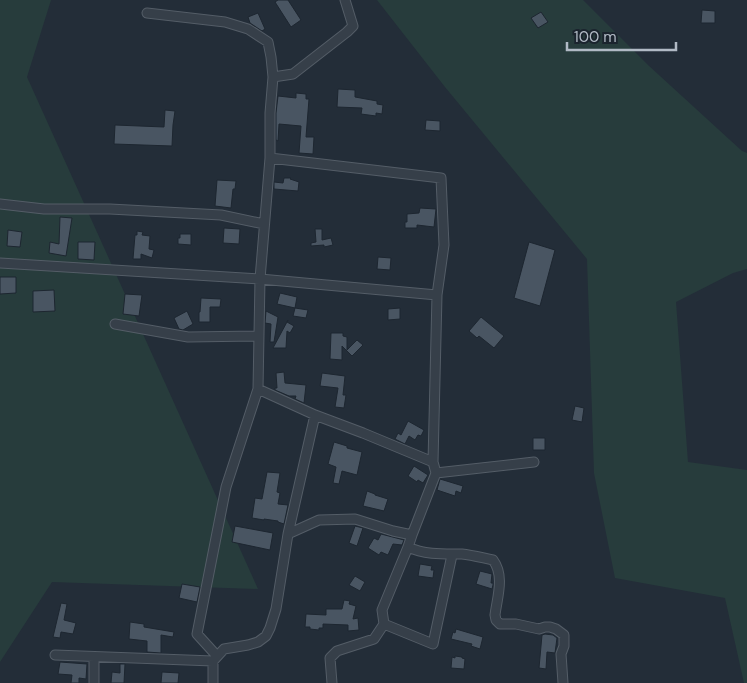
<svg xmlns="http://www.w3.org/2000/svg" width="747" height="683" font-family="'DM Sans',sans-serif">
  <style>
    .green { fill: #273c3c }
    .building { fill: #495562; stroke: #1d2630 }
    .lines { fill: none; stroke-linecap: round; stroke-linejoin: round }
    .street-casing { stroke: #545d67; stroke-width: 11 }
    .street { stroke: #363f49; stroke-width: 9 }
  </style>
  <rect width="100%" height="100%" fill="#232d38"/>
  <path class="green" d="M0,0H51L27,77L258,589L52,582L0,662Z
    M377,0H583L648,65L742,151L747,153V269L733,273L676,302L688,462L747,470V683H744L725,598L615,578L594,473L587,259L445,87Z"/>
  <path class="building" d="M278,0H288L301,20L291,27L275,2Z
    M702,10L715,11V23H701Z
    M541,12L548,22L538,28L531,18Z
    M258,13L265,29L262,31L250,23L248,17Z
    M338,89L355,90V97L377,101V104L383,105L382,114L376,113V116L361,114L362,108L337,107Z
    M296,93L306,94V99H309L306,137H314L313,154L299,153L301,126L279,124L278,141L276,140V113L278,96L296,98Z
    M165,110L175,111L173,125L172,146L114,144L115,125L164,127Z
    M426,120L440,121V131L425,130Z
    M284,178H291L290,179L299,182L298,191L274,189V182L283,183Z
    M217,180L236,181L235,189H233L231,208L215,206Z
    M420,208L436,209L434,227L417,225V228H405V222H407V214L419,213Z
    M60,217L72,218L66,256L49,253L50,242L59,244Z
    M224,228L240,229L239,244L223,243Z
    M315,229H322V240L331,238L333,245L324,247V245L311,246V243L316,242Z
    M8,230L22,232L20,247L7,246Z
    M137,231L143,232L142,235L150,236L149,249L154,250L152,258L141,254V259H133L135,235H137Z
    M180,234H191V245L178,244V238H180Z
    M78,242H95L94,260L78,259Z
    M529,242L555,250L540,306L514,298Z
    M378,257L391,258L390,270L377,269Z
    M0,277H16V293L0,294Z
    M54,290L55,311L33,312V291Z
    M280,293L297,297L295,308L308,310L306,318L293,316L295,308L277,304Z
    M125,294L142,295L139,316L123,314Z
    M201,298L221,299L220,307H210V322H199V312H200Z
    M400,308V319L388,320V309Z
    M187,311L193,324L183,330L179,329L174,318Z
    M266,311L278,317L274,342H270L271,324L265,323Z
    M481,317L504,336L494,348L479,336L477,338L469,331Z
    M288,320L287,322L294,326L290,333L287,331L286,348H273Z
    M331,333H343V336L347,337V350L357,340L363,345L352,356L342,346V360L330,359Z
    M284,372L285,383L306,385L304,403L295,399L296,396H289L275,390V388H277L276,373Z
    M322,373L345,376L343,395H346L344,408L335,407L338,388L320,386Z
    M575,406L584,408L582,422L572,420Z
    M408,421L424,430L421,436L418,435L415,440L409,436L405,444L395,439L398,433L401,435Z
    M533,438H545V450H533Z
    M334,442L347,446V448L362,452L357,475L342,471L339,484L333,483L336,467L328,464Z
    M414,466L428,475L423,483L418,480L417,482L408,476Z
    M267,472L280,473L277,492L280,493L278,504L288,505L284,524L278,522V521L264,519V520L252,518L255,498L262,499Z
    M440,479L463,486L461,493L456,491L455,496L437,490Z
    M367,491L375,494V495L388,499L384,511L363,506Z
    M235,526L273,533L270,550L232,542Z
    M355,526L363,528L357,546L349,543Z
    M381,534L404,540L402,545L393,544L388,555L381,552L379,555L368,548L374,538L378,540Z
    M420,564L432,566L431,570H434L433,578L418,576Z
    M480,571L492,574L491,583H493V585L492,589L476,584Z
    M355,576L365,582L360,591L349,585Z
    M182,584L200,587L197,602L179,598Z
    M344,600L350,601L349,604L356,606L353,619L358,618L359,630L348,631V625L323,624V628H319V630L310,629V627H305L306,614L326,615V609H342Z
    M61,603L67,604L64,620L76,623L73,634L61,632L60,638L53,637Z
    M130,622L144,624V627L174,632L173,637L161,635V653L147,652V641L129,639Z
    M456,629L483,637L480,649L471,646L472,644L451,639L453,632L455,633Z
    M545,634L553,635L557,638L555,653L547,652L546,669L539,668L542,635Z
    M455,656L462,657V658L465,659L464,669L451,668L452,657L455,658Z
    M60,662L87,664L86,679L79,678V683H71L72,675L58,674Z
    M120,664H125L124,683H111L112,672L120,673Z
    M162,672L179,673L178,683H161Z"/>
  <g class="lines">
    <defs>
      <path id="street" d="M147,13L225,22L248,29L268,42L271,57L273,77
        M270,158L441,178L444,245L437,295L433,462
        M0,204L44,209H110L221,215L264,224
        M0,263L260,279L437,295
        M115,324L188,337L259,336
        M258,389L315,415L288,534
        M315,415L363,433L433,462L436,473L412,535
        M436,473L534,462
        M384,624L433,644L452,555
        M55,655L213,661
        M217,656L197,634L226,487L258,389L260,279L270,158V113L273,77L293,74L347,32L353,26L345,0
        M94,683V657
        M213,683V661L224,649L248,645L258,642L266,636L270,628L276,609L288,534L319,520L355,519L393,531L412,535L408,547C425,555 444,554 462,554C472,555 483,558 493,560C505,576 497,598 495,615L496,620L500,624H516L539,629L545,627H550L556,629L564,635V646L561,654L563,683
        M332,683L330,658L337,651L374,639L384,624L382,610L408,547"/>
    </defs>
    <use href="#street" class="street-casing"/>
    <use href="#street" class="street"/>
  </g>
  <path d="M567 42v8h109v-8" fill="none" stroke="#b1bac5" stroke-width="2.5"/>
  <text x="574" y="42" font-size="15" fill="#b1bac5" stroke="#1b242e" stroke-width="4" paint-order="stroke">100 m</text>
</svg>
